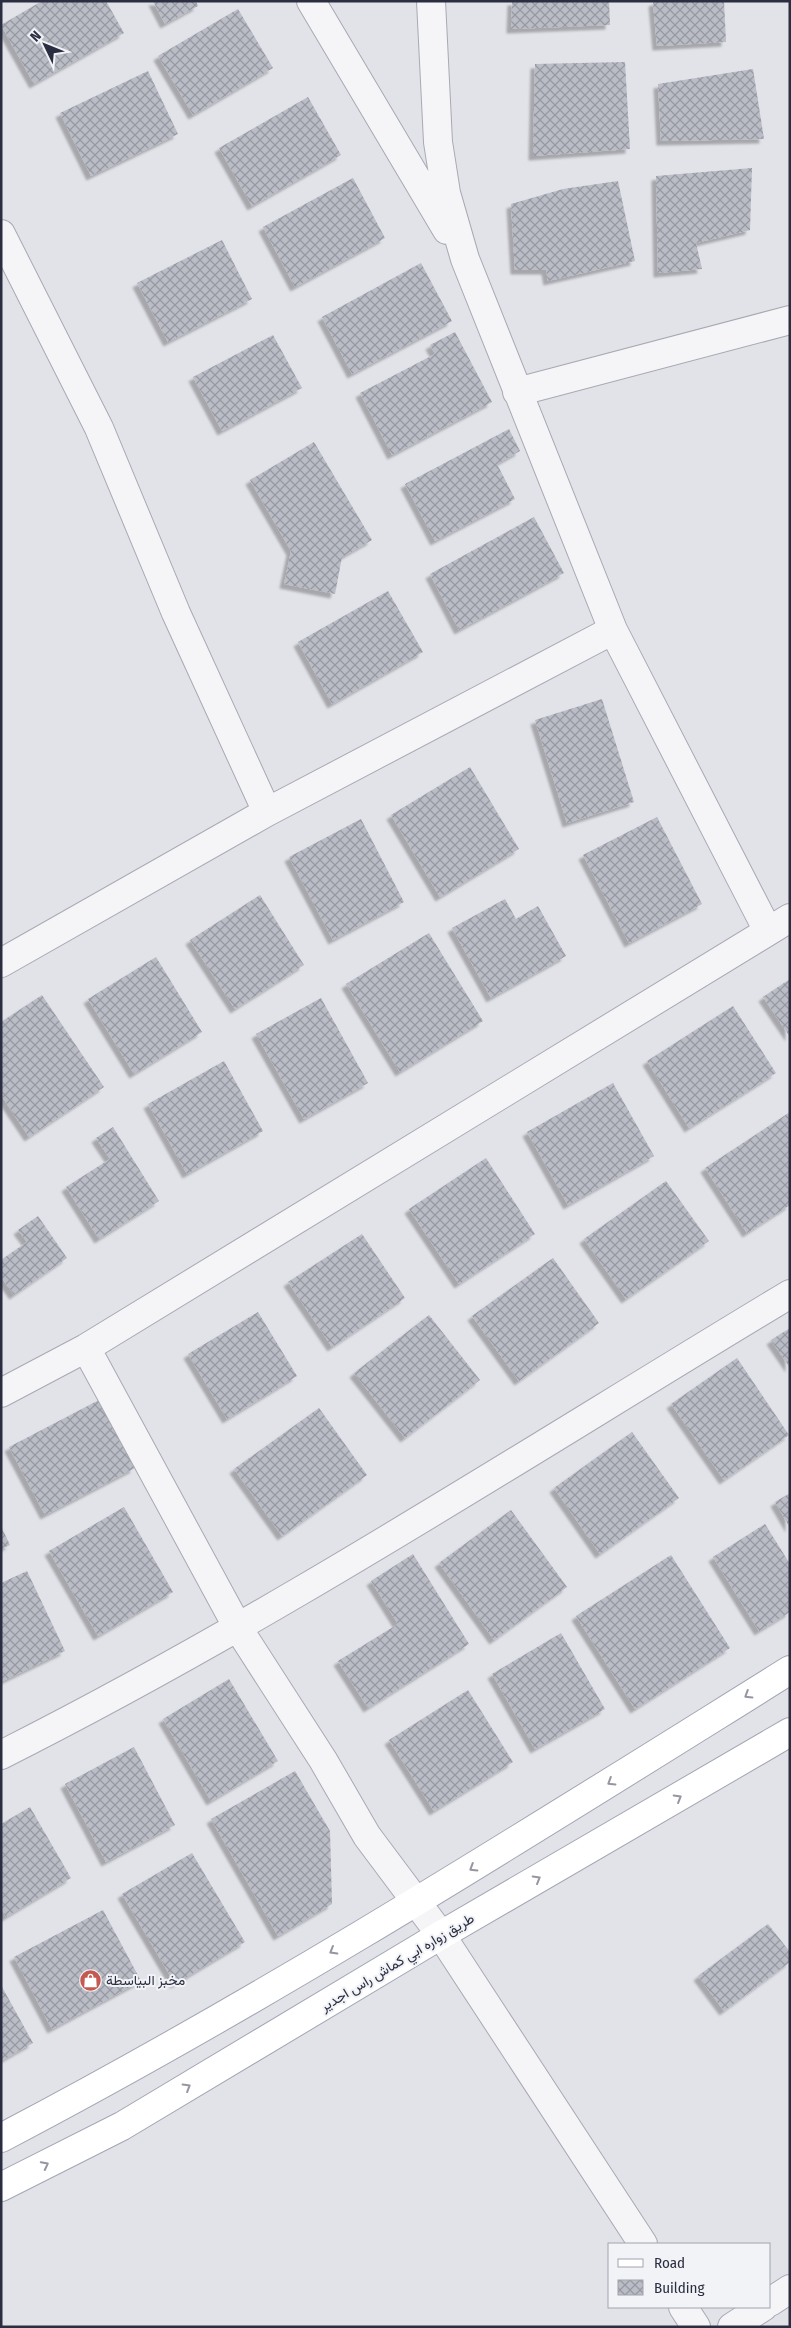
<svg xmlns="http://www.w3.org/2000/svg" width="791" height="2328" font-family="'Fira Sans Condensed',Vazirmatn,sans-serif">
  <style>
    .building { fill: url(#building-cross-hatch); filter: url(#shadow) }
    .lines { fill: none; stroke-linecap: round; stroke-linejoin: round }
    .minor-casing { stroke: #a7a9b3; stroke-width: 30 }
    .primary-casing { stroke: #a2a6b4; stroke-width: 30 }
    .minor { stroke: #f5f5f8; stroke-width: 28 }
    .primary { stroke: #fff; stroke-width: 28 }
    .oneway { stroke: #9596a0 }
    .labels { text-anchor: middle; stroke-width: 4; stroke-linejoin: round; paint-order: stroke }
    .street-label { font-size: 14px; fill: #2b2e40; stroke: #f2f3f7 }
    .poi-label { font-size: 14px; fill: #2b2e40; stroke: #f2f3f7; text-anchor: start }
  </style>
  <defs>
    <pattern id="building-cross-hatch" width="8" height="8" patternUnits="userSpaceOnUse" patternTransform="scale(1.25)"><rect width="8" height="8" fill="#babcc6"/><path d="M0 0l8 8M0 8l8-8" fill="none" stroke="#9799a2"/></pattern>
    <filter id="shadow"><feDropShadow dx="-4.5" dy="4.5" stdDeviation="1" flood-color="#0004"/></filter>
  </defs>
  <rect width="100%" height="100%" fill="#e2e3e9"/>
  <path class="building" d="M42,1H106L124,33L34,84L1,25Z
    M153,1H196L198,6L165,24Z
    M512,1H609L610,25L511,29Z
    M657,1H724L726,42L657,46L653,2Z
    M238,9L273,68L193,115L158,56Z
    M625,62L630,149L533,156L535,64Z
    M753,69L764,139L661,141L658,84Z
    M148,71L178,134L91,176L60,113Z
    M308,97L341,155L252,206L219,148Z
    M752,168L750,230L696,243L702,269L658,273L656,176Z
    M353,178L385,238L295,287L263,227Z
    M618,181L635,261L548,281L546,270H515L511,204L563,189Z
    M222,240L252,299L168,342L137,283Z
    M421,263L452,321L352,374L322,317Z
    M455,332L492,402L392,455L360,393L435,354L430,345Z
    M273,335L302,388L222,431L193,377Z
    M509,429L520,451L497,464L515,499L435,541L405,484Z
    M314,442L372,540L342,557L335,594L284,584L291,551L250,480Z
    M534,517L564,573L459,630L430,574Z
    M388,591L423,652L332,704L298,642Z
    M602,699L634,802L567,823L535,720Z
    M470,767L519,849L440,897L391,815Z
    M657,817L702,904L629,943L583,855Z
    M361,819L404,902L333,940L289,857Z
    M260,895L304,965L235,1009L190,940Z
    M505,899L516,919L538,906L566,956L491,998L452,928Z
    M429,933L483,1021L400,1072L346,984Z
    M156,957L202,1032L134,1074L88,999Z
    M790,979V1037L763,997Z
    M42,995L104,1087L29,1137L1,1095V1022Z
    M321,998L368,1083L304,1119L256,1034Z
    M733,1006L776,1073L689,1128L647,1061Z
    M224,1061L263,1131L187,1174L148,1104Z
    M613,1083L654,1156L568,1205L527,1132Z
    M790,1112V1205L747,1233L705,1168Z
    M113,1127L159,1201L99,1239L66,1187L110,1159L96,1138Z
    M486,1158L535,1234L459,1284L409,1209Z
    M666,1181L709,1241L626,1299L584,1239Z
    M38,1216L67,1258L14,1295L1,1277V1260L27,1242L18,1230Z
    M362,1234L405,1298L332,1347L288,1282Z
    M553,1258L599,1323L519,1381L472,1316Z
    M258,1312L297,1376L227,1419L188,1354Z
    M429,1315L480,1380L405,1438L354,1373Z
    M790,1328V1368L771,1340Z
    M737,1358L789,1435L724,1480L671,1404Z
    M99,1400L135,1468L45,1515L9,1447Z
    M319,1408L367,1475L282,1536L234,1469Z
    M632,1432L679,1498L600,1554L554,1488Z
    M790,1493V1528L775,1502Z
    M124,1507L173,1592L98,1636L49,1551Z
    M511,1510L567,1587L494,1640L439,1563Z
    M765,1524L790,1564V1612L759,1631L713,1557Z
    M1,1526L10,1545L1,1549Z
    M413,1554L469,1644L368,1708L338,1661L398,1624L371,1581Z
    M671,1555L730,1648L635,1709L576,1616Z
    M27,1571L65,1651L1,1682V1583Z
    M561,1633L605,1709L535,1749L492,1674Z
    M229,1679L278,1761L211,1801L163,1719Z
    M468,1690L513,1762L434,1811L389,1740Z
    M134,1747L175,1825L106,1862L65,1784Z
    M295,1771L330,1831L332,1904L278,1936L211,1819Z
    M30,1807L71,1878L6,1917L1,1909V1824Z
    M192,1853L245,1942L175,1984L122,1894Z
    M103,1910L141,1981L52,2029L14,1957Z
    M768,1924L790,1952V1962L724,2011L698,1976Z
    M1,1985L33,2043L1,2061Z"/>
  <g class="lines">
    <defs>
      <path id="minor" d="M311,1L447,230
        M431,1L438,142L446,193L465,259L613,630L768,931
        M1,234L99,428L176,613L267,812
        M517,392L790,320
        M1,963L267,812L613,630
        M86,1348L238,1628L323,1760L367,1836L441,1935L643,2244
        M1,1393L86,1348L790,918
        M1,1755C273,1618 529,1451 790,1294
        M770,2302L790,2289
        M683,2307L696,2327
        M732,2327L763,2307"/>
      <path id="primary" d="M1,2138C272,1996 530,1832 790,1670
        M1,2187L122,2126L441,1935L790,1732"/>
    </defs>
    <use href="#minor" class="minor-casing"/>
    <use href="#primary" class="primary-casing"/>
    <use href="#minor" class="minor"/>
    <use href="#primary" class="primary"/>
  </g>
  <defs><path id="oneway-chevron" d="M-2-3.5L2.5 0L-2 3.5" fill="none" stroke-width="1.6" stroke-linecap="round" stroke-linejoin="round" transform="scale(1.25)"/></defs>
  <g class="oneway">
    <use href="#oneway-chevron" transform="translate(748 1695) rotate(148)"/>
    <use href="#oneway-chevron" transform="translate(611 1782) rotate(148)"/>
    <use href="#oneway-chevron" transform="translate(678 1798) rotate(-30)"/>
    <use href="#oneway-chevron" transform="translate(473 1868) rotate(148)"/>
    <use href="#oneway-chevron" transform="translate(537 1879) rotate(-30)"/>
    <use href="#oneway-chevron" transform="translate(333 1951) rotate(150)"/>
    <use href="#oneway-chevron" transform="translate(187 2087) rotate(-31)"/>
    <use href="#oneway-chevron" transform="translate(45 2165) rotate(-27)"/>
  </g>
  <defs>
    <symbol id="shop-disc" viewBox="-11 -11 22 22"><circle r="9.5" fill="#c45951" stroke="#f2f3f7"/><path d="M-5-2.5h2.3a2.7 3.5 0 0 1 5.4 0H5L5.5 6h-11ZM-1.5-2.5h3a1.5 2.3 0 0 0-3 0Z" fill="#fff"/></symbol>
  </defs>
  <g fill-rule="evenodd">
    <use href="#shop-disc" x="78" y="1968" width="25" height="25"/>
  </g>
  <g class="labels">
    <g class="street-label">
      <text transform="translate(397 1962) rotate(-31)" y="5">طريق زواره ابي كماش راس اجدير</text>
    </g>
    <g class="poi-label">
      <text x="106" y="1985">مخبز البياسطة</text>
    </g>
  </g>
  <rect width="791" height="2328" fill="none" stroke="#2b2e40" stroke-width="5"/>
  <rect x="608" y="2243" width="162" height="65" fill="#f2f3f7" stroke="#a2a4ae"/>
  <rect x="618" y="2259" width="25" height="8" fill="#ffffff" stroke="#a2a4ae"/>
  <text x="654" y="2268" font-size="15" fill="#2b2e40">Road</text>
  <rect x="618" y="2280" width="25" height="15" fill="url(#building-cross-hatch)" stroke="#a2a4ae"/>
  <text x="654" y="2293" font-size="15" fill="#2b2e40">Building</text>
  <g transform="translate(45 45) rotate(313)" stroke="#f2f3f7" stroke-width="4" paint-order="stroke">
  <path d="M0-4L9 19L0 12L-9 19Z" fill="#2b2e40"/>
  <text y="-8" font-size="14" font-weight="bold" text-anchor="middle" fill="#2b2e40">N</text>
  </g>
</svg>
